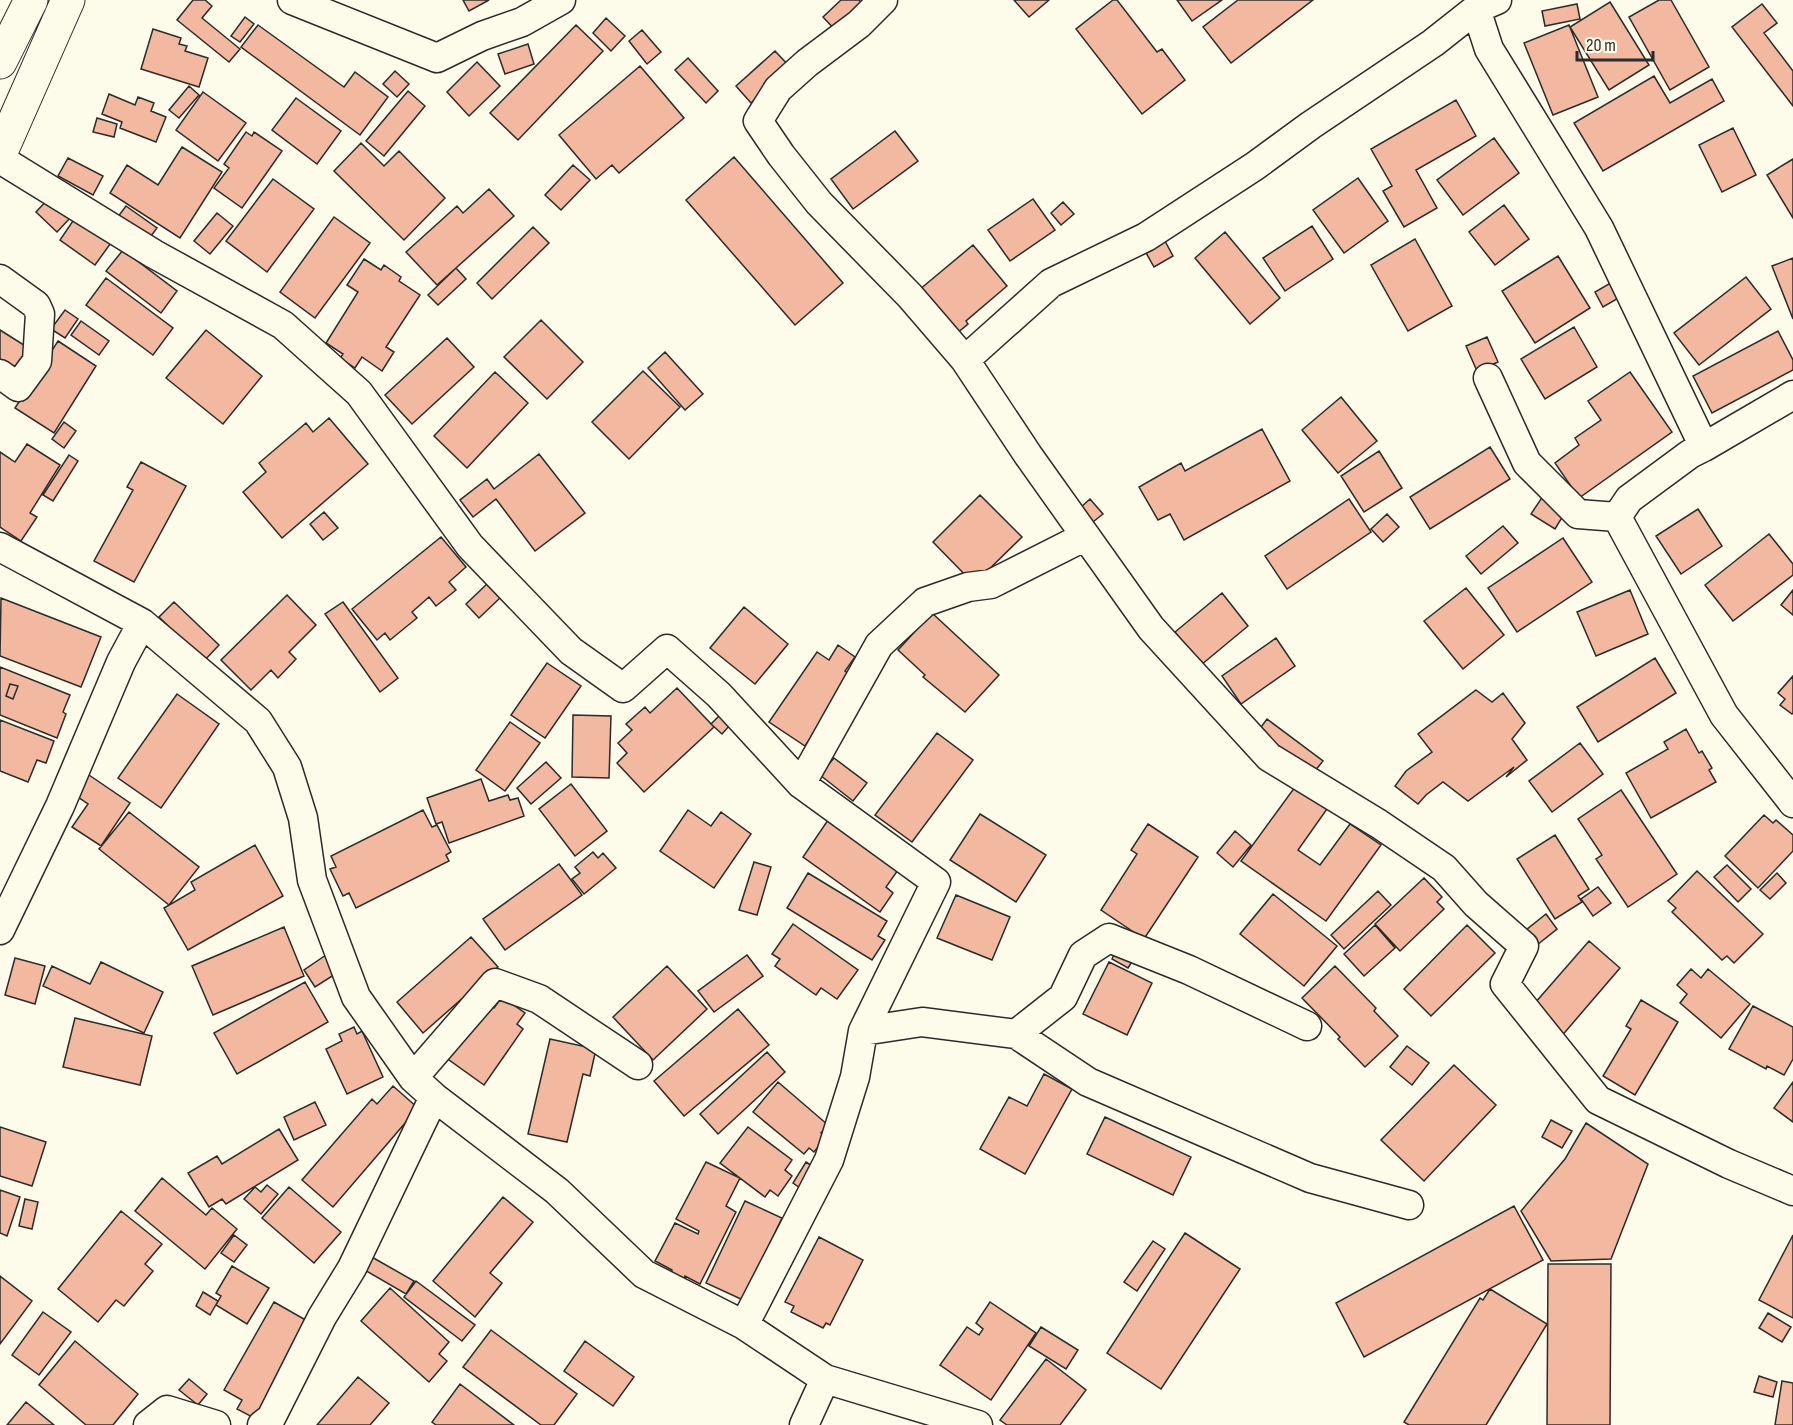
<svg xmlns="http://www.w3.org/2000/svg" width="1793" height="1425" font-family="'Sofia Sans Condensed',sans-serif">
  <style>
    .building { fill: #f2b8a0; stroke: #2b2b2b; stroke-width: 1.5; fill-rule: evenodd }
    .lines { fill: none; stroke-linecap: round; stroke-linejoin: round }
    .minor-casing { stroke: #2b2b2b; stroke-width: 31 }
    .highway-casing { stroke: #2b2b2b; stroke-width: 35 }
    .minor { stroke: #fdfbea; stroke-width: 28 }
    .highway { stroke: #fdfbea; stroke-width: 33 }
  </style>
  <rect width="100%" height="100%" fill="#fdfbea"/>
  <path class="building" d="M193,0H205L212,6L202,18L240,49L229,62L177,20Z
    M463,0H489L469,11Z
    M841,0H859L866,7L838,33L823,17Z
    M1014,0H1049L1029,17Z
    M1113,0H1117L1157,52L1162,49L1185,80L1142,114L1076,29Z
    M1177,0H1222L1192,21Z
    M1238,0H1313L1231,63L1203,27Z
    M1659,0H1671L1709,67L1670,90L1629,17Z
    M1610,2L1649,65L1609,90L1570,27Z
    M1577,4L1580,19L1545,26L1542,11Z
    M1762,4L1777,23L1764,33L1793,71V106L1732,27Z
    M245,17L254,24L240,42L231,36Z
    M606,18L625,36L611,51L593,33Z
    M258,25L344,87L355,72L388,97L360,135L241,47Z
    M576,25L603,51L518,140L490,113Z
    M1569,25L1598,97L1553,115L1524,43Z
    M153,29L181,38L179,44L187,46L185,51L208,58L199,87L141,69Z
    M642,30L661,52L647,64L629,41Z
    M528,44L534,64L505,74L498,54Z
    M775,51L790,67L751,103L736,86Z
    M688,58L718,91L706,103L675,70Z
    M477,62L500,86L469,116L447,92Z
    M640,66L684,118L619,173L612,165L596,179L559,135Z
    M395,71L409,84L397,97L383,84Z
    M1654,76L1670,103L1712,79L1724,101L1603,171L1574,123Z
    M189,86L199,95L179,118L169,110Z
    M408,91L425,106L384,156L366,141Z
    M203,92L246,123L218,161L176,130Z
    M109,94L135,105L138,97L154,103L151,111L166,117L156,142L120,128L122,122L102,114Z
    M296,98L341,131L317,164L272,130Z
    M1456,100L1476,136L1416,170L1437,208L1404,227L1383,191L1392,186L1371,149Z
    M97,118L117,124L114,137L93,132Z
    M1733,128L1756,175L1722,192L1699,145Z
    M895,131L918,161L853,209L831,179Z
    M246,132L252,136L254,132L282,151L242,208L214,188L229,168L224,164Z
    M1494,138L1519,173L1463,215L1437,180Z
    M361,143L384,166L399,151L445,198L404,240L334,171Z
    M182,147L222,172L180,238L110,193L127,165L158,185Z
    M734,157L843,283L795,325L686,200Z
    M68,158L103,176L93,195L58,176Z
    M1793,159V218L1767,175Z
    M573,165L590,180L561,210L545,195Z
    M1358,178L1388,221L1344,253L1313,210Z
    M273,179L314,209L267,272L226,241Z
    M489,189L514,216L437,285L406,252L457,206L463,213Z
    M49,198L70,218L57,232L36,212Z
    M1033,199L1055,230L1010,261L988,230Z
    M1063,202L1074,214L1061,225L1051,213Z
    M1504,205L1529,239L1495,265L1469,232Z
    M126,206L157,228L148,240L117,218Z
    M217,213L233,226L210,254L194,241Z
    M77,215L113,240L95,265L60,240Z
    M334,217L370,243L315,318L280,292Z
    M1312,226L1333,259L1285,291L1263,258Z
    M533,227L549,243L492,299L477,283Z
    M1225,232L1280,298L1250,324L1195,258Z
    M1415,239L1452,306L1408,331L1371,265Z
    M1165,241L1173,256L1154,267L1145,251Z
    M973,245L1007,286L966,321L968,324L956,334L919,290Z
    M123,250L177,291L161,313L106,271Z
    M1558,256L1590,308L1535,343L1502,291Z
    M1793,258V319L1772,266Z
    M364,259L381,270L384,265L401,277L399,281L420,295L386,347L394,352L382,371L362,357L355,368L340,358L343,354L326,343L358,292L347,285Z
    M456,268L466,279L438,305L428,295Z
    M1746,277L1771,309L1699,365L1674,333Z
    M106,278L173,328L153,355L86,305Z
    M1614,281L1622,296L1603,307L1595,292Z
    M65,310L78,319L65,338L51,329Z
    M541,320L583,362L547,399L504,357Z
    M81,321L109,341L99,355L71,335Z
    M1574,327L1597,367L1545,399L1521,359Z
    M0,330L35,352L20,376L0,364Z
    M206,330L262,376L223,424L166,378Z
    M1778,331L1793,360V370L1712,413L1693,376Z
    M1487,337L1498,362L1477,371L1466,346Z
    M447,338L474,367L412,424L385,395Z
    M58,341L96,366L54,433L15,408Z
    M665,352L703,394L685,410L648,368Z
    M643,371L680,407L629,459L592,422Z
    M495,372L528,403L467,468L434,436Z
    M1630,372L1672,432L1579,498L1555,463L1579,445L1575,438L1601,420L1588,401Z
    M1341,397L1377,441L1338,473L1302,430Z
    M329,418L368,464L282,538L243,492L266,472L259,463L306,423L313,432Z
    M64,422L76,431L64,448L52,439Z
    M1262,429L1290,481L1184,540L1170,514L1158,520L1139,487L1181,463L1185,471Z
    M27,444L60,465L30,513L37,517L21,541L0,527V452L15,462Z
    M1490,447L1510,479L1430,529L1410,497Z
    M1379,451L1402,488L1364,512L1341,476Z
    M539,454L585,513L535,551L496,499L473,517L460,500L487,479L494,489Z
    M69,455L78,461L53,501L43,495Z
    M141,462L186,486L134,582L94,561L133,490L127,487Z
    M980,495L1022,537L974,584L933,542Z
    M1543,496L1566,511L1555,529L1531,514Z
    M1090,499L1103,514L1084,529L1072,515Z
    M1349,499L1371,532L1287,589L1265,556Z
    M1698,509L1722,546L1681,574L1656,536Z
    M324,512L338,528L323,540L310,524Z
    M1387,514L1399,527L1383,542L1371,529Z
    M1503,526L1518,543L1481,574L1466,556Z
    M1769,534L1793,564V575L1733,621L1705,585Z
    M441,537L466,567L449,582L456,590L436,606L429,597L412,612L417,618L390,640L385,633L377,640L352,609Z
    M1563,538L1592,582L1517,632L1488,588Z
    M488,583L501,597L479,618L466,604Z
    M1466,588L1504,635L1463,669L1424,621Z
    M1630,590L1648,634L1596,656L1577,612Z
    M1793,590V615L1781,605Z
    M1222,593L1248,626L1201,665L1175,632Z
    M287,595L316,625L289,652L296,659L278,678L271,670L251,690L221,660Z
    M1,598L101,637L81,687L0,656Z
    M174,602L219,645L204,661L159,617Z
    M343,602L398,678L380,692L325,614Z
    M744,607L788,644L755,684L710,648Z
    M932,613L999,675L965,712L923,677L925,675L898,650Z
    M1276,638L1295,666L1241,704L1222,676Z
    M838,645L855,657L845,671L852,676L805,746L769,722L817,652L829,660Z
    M1655,658L1676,693L1598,742L1577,707Z
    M547,663L581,686L545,738L511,715Z
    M0,667L70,695L63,712L66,714L57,738L0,715ZM10,684L18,686L13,699L6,696Z
    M1793,676V713L1792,714L1780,705L1785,699L1778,693Z
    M10,684L18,686L13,699L6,696Z
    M677,688L714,727L644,792L617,763L627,753L618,743L632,730L626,724L645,707L650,713Z
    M1476,690L1492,702L1503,693L1525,723L1512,739L1527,760L1506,777L1514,767L1468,801L1443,782L1426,795L1418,804L1395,786L1406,771L1432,752L1418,734Z
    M177,694L219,724L161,808L118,778Z
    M573,715L611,716L609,778L572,777Z
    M720,715L730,725L722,734L711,724Z
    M1267,719L1323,761L1310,777L1255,735Z
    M0,720L54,741L46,763L37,760L28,782L0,771Z
    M510,722L540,743L505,791L476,770Z
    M1686,729L1699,753L1702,751L1712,768L1709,770L1716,782L1651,818L1626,773L1668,749L1664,742Z
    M937,733L973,760L912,842L875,815Z
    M1580,743L1603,774L1552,812L1529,781Z
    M834,758L867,783L853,801L820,775Z
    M546,762L561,778L531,804L517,788Z
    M89,775L130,803L101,846L72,827L88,804L75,795Z
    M481,779L489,801L508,795L510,800L518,798L524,816L449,843L442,822L436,824L427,798Z
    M571,784L607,831L575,856L539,809Z
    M1295,787L1327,809L1298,850L1320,865L1350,824L1381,845L1326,921L1241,861Z
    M1621,790L1677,874L1628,907L1596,859L1602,855L1578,819Z
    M423,810L432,827L437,825L451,852L446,855L449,861L356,908L349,893L343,896L330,869L336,867L331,856Z
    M688,810L711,826L721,812L751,834L714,888L660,851Z
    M129,812L199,867L169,905L99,849Z
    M980,814L1046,855L1016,902L950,860Z
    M1764,815L1773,823L1776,820L1793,835V851L1758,888L1725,856Z
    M828,820L898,870L886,887L893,893L880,912L803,857Z
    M1148,824L1198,857L1144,939L1101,910L1137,854L1131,850Z
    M1235,831L1251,845L1233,867L1217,853Z
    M1555,835L1589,889L1578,896L1582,902L1555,919L1517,859Z
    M255,845L283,896L188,950L164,908L195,890L191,882Z
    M593,852L598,858L603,853L616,868L584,894L572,879L580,873L575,867Z
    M754,862L771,867L757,915L739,910Z
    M559,864L582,895L505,950L483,919Z
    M1727,865L1751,889L1738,902L1714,877Z
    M1697,871L1763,934L1734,963L1727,956L1722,960L1672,912L1676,908L1668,901Z
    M808,873L887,921L878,936L885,940L872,960L787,908Z
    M1777,873L1786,883L1770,899L1760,890Z
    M1424,878L1442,897L1437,902L1444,909L1400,951L1375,924Z
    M1598,887L1611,903L1593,916L1581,899Z
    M1378,891L1391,905L1344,949L1331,935Z
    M1273,894L1337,946L1304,986L1240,934Z
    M956,895L1010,917L992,960L937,938Z
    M1546,914L1557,929L1537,945L1526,930Z
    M793,924L858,970L837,999L821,988L816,995L775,966L780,959L772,954Z
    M1375,925L1395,948L1364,976L1344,954Z
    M1467,925L1495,953L1431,1016L1404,989Z
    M284,927L304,976L213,1015L192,966Z
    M471,937L498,967L423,1033L397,1002Z
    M1589,941L1620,968L1560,1038L1528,1011Z
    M1116,951L1133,960L1128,968L1112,959Z
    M326,955L337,973L315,987L304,970Z
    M747,955L763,976L714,1012L698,991Z
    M15,958L45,966L35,1004L5,995Z
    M101,962L163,992L144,1033L43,986L52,966L90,984Z
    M1109,962L1152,983L1127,1035L1083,1014Z
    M667,966L707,1009L653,1060L613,1017Z
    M1335,966L1376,1008L1374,1011L1398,1036L1365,1067L1338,1039L1340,1037L1302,998Z
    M1691,969L1701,978L1708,969L1750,1004L1721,1038L1680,1003L1687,994L1677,985Z
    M305,982L328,1022L237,1074L214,1033Z
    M502,997L525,1013L517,1024L523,1029L484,1085L445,1057L484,1001L494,1008Z
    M1641,1000L1678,1022L1635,1095L1603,1076L1631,1029L1626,1026Z
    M1753,1006L1793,1027V1059L1784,1075L1767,1066L1766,1069L1729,1049Z
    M738,1009L769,1045L684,1116L654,1081Z
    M75,1018L152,1036L140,1085L63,1067Z
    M354,1027L357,1034L362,1031L383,1077L347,1094L326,1049L342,1041L339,1034Z
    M550,1039L596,1049L590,1076L583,1074L567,1142L528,1134Z
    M1407,1046L1429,1063L1412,1085L1390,1067Z
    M767,1052L785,1072L718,1134L700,1114Z
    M1454,1065L1496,1105L1424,1181L1381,1140Z
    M1044,1074L1072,1089L1025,1174L980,1149L1009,1097L1027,1106Z
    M778,1082L828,1125L821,1133L826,1137L814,1152L809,1148L804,1154L753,1112Z
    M1793,1082V1122L1774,1108Z
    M393,1086L418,1108L333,1207L302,1180L372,1099L377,1104Z
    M315,1102L326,1125L294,1140L284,1117Z
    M1105,1117L1191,1157L1173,1195L1087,1154Z
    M1551,1120L1572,1131L1562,1148L1542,1137Z
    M1586,1123L1648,1164L1611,1259L1551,1261L1521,1211L1565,1159Z
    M0,1127L46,1142L32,1186L0,1176Z
    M748,1127L792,1160L785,1170L792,1176L778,1196L770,1190L765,1197L720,1163Z
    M279,1129L298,1160L226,1204L222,1199L209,1207L188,1173L217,1156L222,1164Z
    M706,1162L740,1178L726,1206L736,1212L700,1284L685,1276L683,1281L671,1275L672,1270L655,1261L675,1223L698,1234L699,1231L676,1219Z
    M806,1162L820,1171L806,1192L793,1183Z
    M162,1178L206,1215L212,1208L237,1229L205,1269L135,1211Z
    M267,1185L278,1194L261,1214L244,1199L255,1187L261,1192Z
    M289,1187L341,1232L314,1263L262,1218Z
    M0,1190L20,1197L7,1236L0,1233Z
    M503,1197L533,1222L490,1273L502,1283L475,1317L433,1281Z
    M25,1199L38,1202L32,1229L19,1226Z
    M745,1201L782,1218L743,1300L706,1283Z
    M1514,1206L1543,1260L1364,1357L1336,1303Z
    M121,1211L162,1244L145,1264L153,1271L124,1306L116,1300L98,1322L58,1289Z
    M1185,1233L1240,1269L1161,1389L1107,1353Z
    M234,1235L247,1245L234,1262L221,1253Z
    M1793,1235V1318L1759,1300Z
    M819,1237L863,1260L830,1325L826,1323L823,1328L791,1312L794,1306L785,1302Z
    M1153,1241L1165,1249L1137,1291L1124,1282Z
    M370,1256L414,1281L406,1294L363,1269Z
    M1548,1264H1611L1610,1425H1547Z
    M232,1266L269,1288L247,1324L216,1305L221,1296L216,1293Z
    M0,1276L32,1301L0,1344Z
    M416,1281L475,1325L462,1341L404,1297Z
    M390,1288L449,1342L439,1354L447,1361L429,1382L361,1321Z
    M1490,1289L1547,1324L1486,1425H1409L1404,1422L1480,1298L1483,1300Z
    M203,1292L218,1301L210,1315L196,1306Z
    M274,1302L311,1323L256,1419L237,1409L242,1400L224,1390Z
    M990,1302L1036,1333L991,1400L940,1365L967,1327L979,1335L983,1329L976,1323Z
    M43,1312L71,1332L39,1375L12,1355Z
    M1768,1313L1791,1327L1782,1342L1759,1328Z
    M1041,1327L1078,1350L1066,1369L1029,1346Z
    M491,1330L577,1394L554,1425H541L463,1367Z
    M75,1341L138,1394L113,1425H86L39,1385Z
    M585,1341L634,1377L613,1406L564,1371Z
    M1046,1359L1086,1390L1060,1425H1007L1000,1420Z
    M1759,1376L1777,1382L1773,1397L1754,1392Z
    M358,1377L389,1403L370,1425H317Z
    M189,1379L207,1394L198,1405L179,1390Z
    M1782,1381L1793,1383V1425H1775Z
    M460,1384L514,1425H436L432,1422Z
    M26,1402L54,1425H7Z"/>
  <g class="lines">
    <defs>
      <path id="minor" d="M292,0L437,58L482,36L522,22L561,0
        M883,0L859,24L807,63L778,89L758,121L781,155L819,203L910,296L965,360L1028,455L1151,628L1269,757L1379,824L1444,868L1476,904L1524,946L1505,984L1598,1100L1729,1164L1793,1191
        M0,159L154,254L283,325L359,393L470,546L571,651L623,688L667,649L719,695L801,784L936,882L863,1031L855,1077L829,1160L744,1325
        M0,279L36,305L40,314L37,361L18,387L0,374
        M965,360L1051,283L1146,237L1255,166L1311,125L1433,43L1476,9
        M1488,378L1527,463L1578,514L1617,517L1629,499L1690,454L1704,447L1599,228L1489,49L1476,9L1497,0
        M1704,447L1793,395
        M1617,517L1724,715L1793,803
        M0,547L142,623L258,721L287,767L303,818L312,880L356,997L413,1078L434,1097L557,1191L644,1274L744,1325L825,1379L978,1425
        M801,784L879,645L925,602L968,587L991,584L1084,537
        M0,930L60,806L121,662L142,623
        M863,1031L922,1022L1016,1034L1063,997L1083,955L1109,938L1189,970L1307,1026
        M1016,1034L1088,1082L1310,1178L1409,1205
        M413,1078L495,983L539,999L638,1065
        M148,1425L167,1410L216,1425
        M262,1425L271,1418L322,1317L352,1268L434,1097
        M804,1425L825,1379"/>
      <path id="highway" d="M0,62L31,0
        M0,154L68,0"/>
    </defs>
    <use href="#minor" class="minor-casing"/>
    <use href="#highway" class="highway-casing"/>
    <use href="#minor" class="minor"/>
    <use href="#highway" class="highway"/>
  </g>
  <path d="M1577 51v9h76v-9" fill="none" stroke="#2b2b2b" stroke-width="3"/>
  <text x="1586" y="51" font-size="18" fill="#2b2b2b" stroke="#fdfbea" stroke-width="4.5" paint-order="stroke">20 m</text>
</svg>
